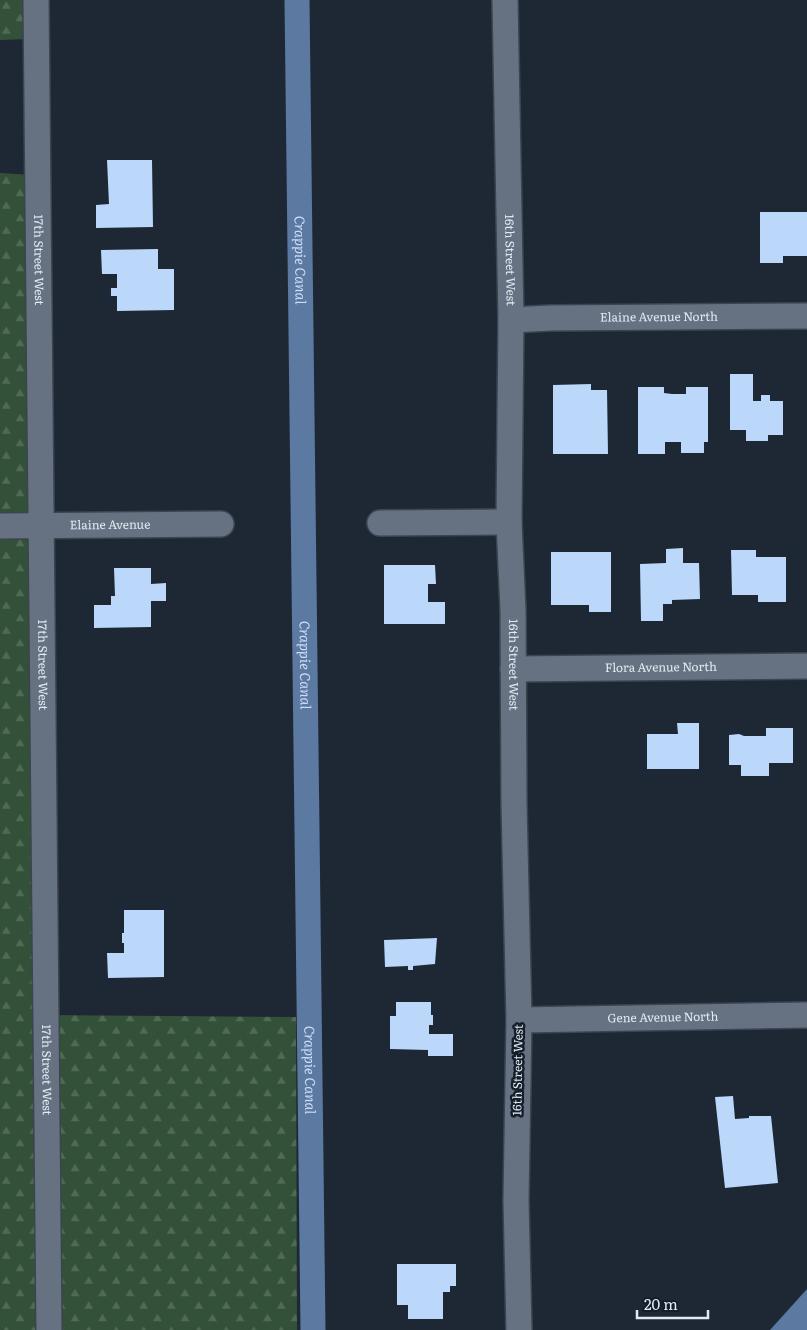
<svg xmlns="http://www.w3.org/2000/svg" width="807" height="1330" font-family="Literata,serif">
  <style>
    .forest { fill: url(#forest-firs) }
    .water { fill: #5c79a2 }
    .lines { fill: none; stroke-linecap: round; stroke-linejoin: round }
    .canal { stroke: #5c79a2; stroke-width: 25 }
    .building { fill: #bbd7fa }
    .minor-casing { stroke: #3c444f; stroke-width: 28 }
    .minor { stroke: #667282; stroke-width: 25 }
    .labels { text-anchor: middle; stroke-width: 5; stroke-linejoin: round; paint-order: stroke }
    .street-label { font-size: 12px; fill: #e2e9f2; stroke: #141e2b }
    .water-label { font-size: 14px; font-style: italic; fill: #ccddf8; stroke: #141e2b }
  </style>
  <defs>
    <pattern id="forest-firs" width="22" height="20" patternUnits="userSpaceOnUse" patternTransform="scale(1.25)"><rect width="22" height="20" fill="#335138"/><path d="M5 1l3.5 6h-7zM16 11l3.5 6h-7z" fill="#506a55"/></pattern>
  </defs>
  <rect width="100%" height="100%" fill="#1e2835"/>
  <path class="forest" d="M0,0H30L29,39L0,40Z
    M0,173L47,176L43,1015L296,1017L297,1330H0Z"/>
  <path class="water" d="M807,1289V1330H770Z"/>
  <g class="lines">
    <path class="canal" id="s1" d="M297,0L313,1330"/>
  </g>
  <path class="building" d="M107,160H152L153,227L96,228V205L109,204Z
    M760,212H807V256H783V263H760Z
    M158,249V269H174V310L117,311V296H111V288H117V274H102L101,250Z
    M730,374H753V401H761V395H770V401H783V435H768V441H746V430H730Z
    M591,384V390H607L608,454H553V385Z
    M638,387H664V393L672,394H686V387H708V442H704V453H681V442H665V454H638Z
    M683,548V563H699L700,599L672,600V604H663V621H641L640,564L666,563V549Z
    M731,550H756V557H786V602H758V595H732Z
    M551,552H611V612H589V605H551Z
    M384,565H435L436,584H428V602H445V624H384Z
    M114,568H151V584L166,583V601H151V627L94,628V605H111V596H115Z
    M677,723H699V769H647V734H678Z
    M766,728H793V763H769V776H741V765H729V735L739,734L744,736H766Z
    M124,910H164V977L108,978L107,953H124V943H122V933H124Z
    M437,938L435,964L413,966V970H408V966L385,967L384,940Z
    M396,1002H431V1015H433V1025H429V1034H453V1056H428V1050L390,1049V1016H396Z
    M733,1096L735,1119L749,1118V1116H771L778,1183L725,1188L715,1097Z
    M397,1264H456V1286H450V1292H443V1319H408V1305H397Z"/>
  <g class="lines">
    <defs>
      <g id="minor">
        <path id="s2" d="M36,0L49,1330"/>
        <path id="s3" d="M505,0L511,320L509,522L513,610L514,804L519,1020L516,1200L519,1330"/>
        <path id="s4" d="M511,320L551,318L807,316"/>
        <path d="M380,523L509,522"/>
        <path id="s5" d="M0,526L221,524"/>
        <path id="s6" d="M513,669L807,666"/>
        <path id="s7" d="M519,1020L807,1015"/>
      </g>
    </defs>
    <use href="#minor" class="minor-casing"/>
    <use href="#minor" class="minor"/>
  </g>
  <g class="labels">
    <g class="street-label">
      <text dy="4" stroke="none"><textPath href="#s2" startOffset="260">17th Street West</textPath></text>
      <text dy="4" stroke="none"><textPath href="#s3" startOffset="260">16th Street West</textPath></text>
      <text dy="4" stroke="none"><textPath href="#s4" startOffset="148">Elaine Avenue North</textPath></text>
      <text dy="4" stroke="none"><textPath href="#s5" startOffset="110">Elaine Avenue</textPath></text>
      <text dy="4" stroke="none"><textPath href="#s2" startOffset="665">17th Street West</textPath></text>
      <text dy="4" stroke="none"><textPath href="#s3" startOffset="665">16th Street West</textPath></text>
      <text dy="4" stroke="none"><textPath href="#s6" startOffset="148">Flora Avenue North</textPath></text>
      <text dy="4" stroke="none"><textPath href="#s7" startOffset="144">Gene Avenue North</textPath></text>
      <text dy="4" stroke="none"><textPath href="#s2" startOffset="1070">17th Street West</textPath></text>
      <text transform="translate(518 1070) rotate(-89)" y="4">16th Street West</text>
    </g>
    <g class="water-label">
      <text dy="5" stroke="none"><textPath href="#s1" startOffset="260">Crappie Canal</textPath></text>
      <text dy="5" stroke="none"><textPath href="#s1" startOffset="665">Crappie Canal</textPath></text>
      <text dy="5" stroke="none"><textPath href="#s1" startOffset="1070">Crappie Canal</textPath></text>
    </g>
  </g>
  <path d="M637 1310v8h71v-8" fill="none" stroke="#e2e9f2" stroke-width="2.5"/>
  <text x="644" y="1310" font-size="15" fill="#e2e9f2" stroke="#141e2b" stroke-width="4" paint-order="stroke">20 m</text>
</svg>
